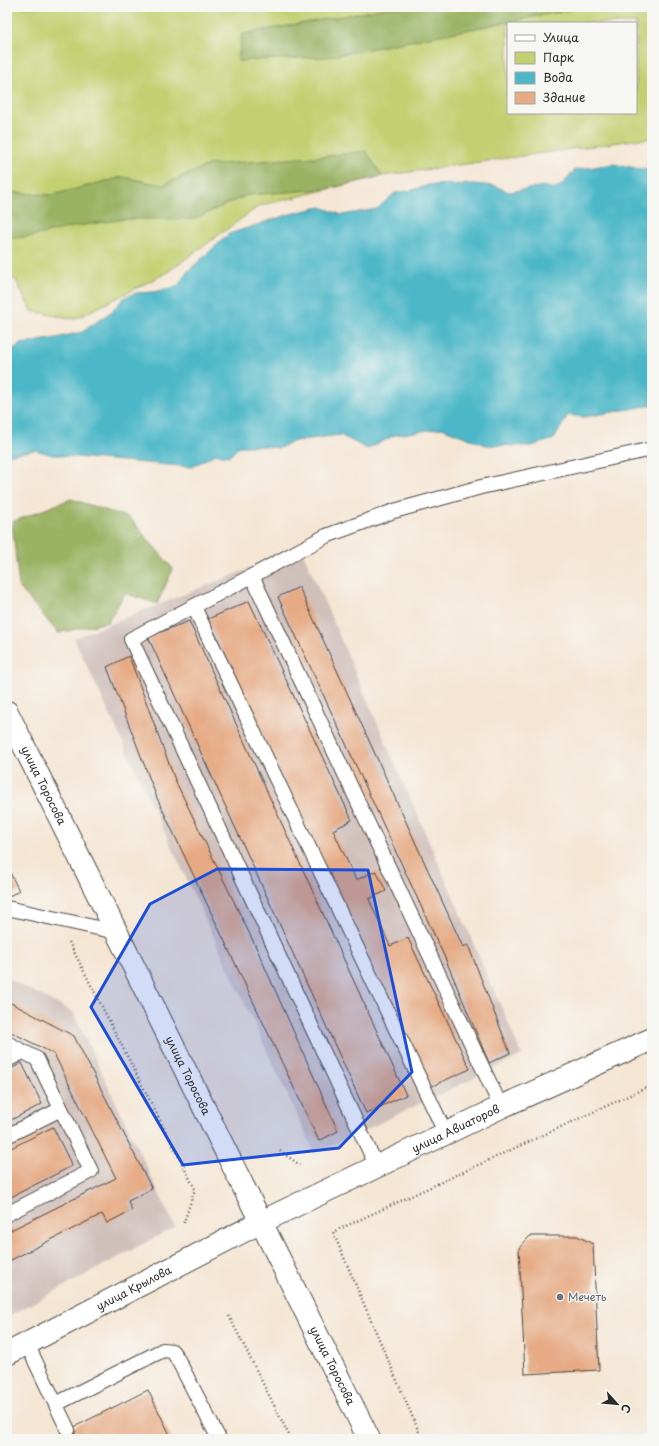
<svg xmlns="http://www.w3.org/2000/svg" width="659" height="1446" font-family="'Playpen Sans',sans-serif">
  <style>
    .industrial { fill: #d0c0bc }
    .green { fill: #c3d071; stroke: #777e4e; fill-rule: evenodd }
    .forest { fill: #9ab263; stroke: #626e47 }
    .water { fill: #4bb7c8; stroke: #3b717a }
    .building { fill: #e6ab85 }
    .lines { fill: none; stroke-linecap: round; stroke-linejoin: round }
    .service-casing { stroke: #494744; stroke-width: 16 }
    .minor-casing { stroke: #494744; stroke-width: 24 }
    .path { stroke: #494744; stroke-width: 2.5; stroke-dasharray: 1 3; stroke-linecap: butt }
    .service { stroke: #fff; stroke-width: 14 }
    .minor { stroke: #fff; stroke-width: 22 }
    .marked { fill: #1d4ed8; fill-opacity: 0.2; stroke: #1d4ed8; stroke-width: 3; stroke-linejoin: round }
    .worship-dot { fill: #6b7280; stroke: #f6f6f2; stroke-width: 1.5 }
    .labels { text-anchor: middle; stroke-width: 3; stroke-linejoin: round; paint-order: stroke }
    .street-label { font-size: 11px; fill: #2b2b2b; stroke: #f6f6f2 }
    .worship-label { font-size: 11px; fill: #5b616d; stroke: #f6f6f2; text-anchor: start }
  </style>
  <rect width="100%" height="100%" fill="#f6f6f2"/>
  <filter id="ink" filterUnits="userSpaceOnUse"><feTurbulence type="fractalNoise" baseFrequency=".025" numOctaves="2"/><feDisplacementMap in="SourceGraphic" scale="8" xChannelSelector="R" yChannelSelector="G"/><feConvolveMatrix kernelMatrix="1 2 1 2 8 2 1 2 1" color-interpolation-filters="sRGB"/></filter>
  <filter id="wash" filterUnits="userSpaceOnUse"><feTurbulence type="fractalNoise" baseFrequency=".012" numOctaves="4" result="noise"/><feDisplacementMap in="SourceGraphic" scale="16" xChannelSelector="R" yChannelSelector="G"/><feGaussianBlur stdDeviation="0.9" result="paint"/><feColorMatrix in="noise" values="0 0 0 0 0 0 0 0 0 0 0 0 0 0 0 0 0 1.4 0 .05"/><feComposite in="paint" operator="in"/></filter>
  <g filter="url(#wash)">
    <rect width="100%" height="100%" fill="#f5e6d4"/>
    <path class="industrial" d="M301,548L522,1055L315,1154L74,638Z
      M7,978L73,1012L175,1227L7,1317Z"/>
    <path class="green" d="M7,7H652V139H641L382,176L259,206L166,273L75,319L31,311L16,280L7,278ZM508,23H636V113H508Z"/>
    <path class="forest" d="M394,7H585L328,57L238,61L242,34Z
      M366,151L382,176L326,189L247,195L194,219H126L76,226L33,236L7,239V192L52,195L122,177L163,185L208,165L327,156Z
      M71,499L130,518L173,569L157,604L125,593L108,622L58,633L19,587L12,522Z"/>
    <path class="water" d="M613,164L641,169L652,168V406H647L584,417L568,415L554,439L532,446L486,445L442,428L395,435L368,449L340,435L295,441L279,448L261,446H239L230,456L215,454L192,467L53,455L35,450L7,455V353L21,344L56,338L82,332L111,312L125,297L136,293L153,292L178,286L187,272L229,234L290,214L321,207L342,215L377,209L395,193L413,190L429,185L474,184L495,186L509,192L544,186L554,189L562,185L575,170Z"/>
    <g id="blocks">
      <path class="building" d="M299,587L463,947L468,945L510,1053L489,1063L445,958L278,597Z
        M249,601L352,820L333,830L356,880L376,871L386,891L369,899L390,946L408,938L470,1069L430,1087L208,619Z
        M189,621L406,1095L366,1113L148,637Z
        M129,656L175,780L255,945L338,1131L319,1141L157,798L107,667Z
        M7,866L19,891L7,897Z
        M7,1001L74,1036L152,1189L128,1201L132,1210L107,1223L102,1214L7,1262V1232L116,1178L54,1054L7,1030Z
        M22,1063L42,1104L7,1122V1071Z
        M53,1127L72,1166L7,1199V1150Z
        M530,1236H577L593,1244L599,1370L525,1374L519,1248Z
        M148,1390L172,1439H49L68,1430Z"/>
    </g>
  </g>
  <g filter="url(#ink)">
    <use href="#blocks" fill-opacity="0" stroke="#494744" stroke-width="1"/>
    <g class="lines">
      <defs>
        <path id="service" d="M252,576L326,536L394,511L481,487L652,449
          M194,607L446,1134
          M7,908L116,932
          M7,1043L37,1059L91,1171L7,1214
          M7,1060L23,1052
          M7,1136L61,1109
          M377,1167L131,639L252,576L501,1107
          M27,1344L68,1430
          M56,1404L163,1350L172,1351L177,1358L219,1439"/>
        <g id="minor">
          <path id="s1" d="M7,712L369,1439"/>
          <path id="s2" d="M7,1354L261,1222L501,1107L652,1039"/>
        </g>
      </defs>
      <use href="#service" class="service-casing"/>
      <use href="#minor" class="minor-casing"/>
      <path class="path" d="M69,942L195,1189L183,1225
        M280,1151L300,1165
        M229,1316L291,1439
        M422,1439L333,1232L652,1085"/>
      <use href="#service" class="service"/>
      <use href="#minor" class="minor"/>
    </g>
  </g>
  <path class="marked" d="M217,869L368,870L412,1072L339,1148L183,1165L91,1007L150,904Z"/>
  <circle class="worship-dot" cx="560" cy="1297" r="4"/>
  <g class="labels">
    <g class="street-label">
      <text dy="4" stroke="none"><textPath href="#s1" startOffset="82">улица Торосова</textPath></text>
      <text dy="4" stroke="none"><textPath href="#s1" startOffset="406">улица Торосова</textPath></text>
      <text dy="4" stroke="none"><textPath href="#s2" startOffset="502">улица Авиаторов</textPath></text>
      <text dy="4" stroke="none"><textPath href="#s2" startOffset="143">улица Крылова</textPath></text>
      <text dy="4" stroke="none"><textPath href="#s1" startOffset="730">улица Торосова</textPath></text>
    </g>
    <g class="worship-label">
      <text x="568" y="1301">Мечеть</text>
    </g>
  </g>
  <rect width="659" height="1446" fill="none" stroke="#f6f6f2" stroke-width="24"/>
  <rect x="507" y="22" width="130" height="92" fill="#f6f6f2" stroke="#a5a5a2"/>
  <rect x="515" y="35" width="20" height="6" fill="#ffffff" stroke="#a5a5a2"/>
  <text x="543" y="42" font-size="12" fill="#2b2b2b">Улица</text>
  <rect x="515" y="52" width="20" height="12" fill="#c3d071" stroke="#a5a5a2"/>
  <text x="543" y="62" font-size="12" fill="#2b2b2b">Парк</text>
  <rect x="515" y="72" width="20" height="12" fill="#4bb7c8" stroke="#a5a5a2"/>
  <text x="543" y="82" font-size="12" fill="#2b2b2b">Вода</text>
  <rect x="515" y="92" width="20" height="12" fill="#e6ab85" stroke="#a5a5a2"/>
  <text x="543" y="102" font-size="12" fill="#2b2b2b">Здание</text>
  <g transform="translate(617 1404) rotate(117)" stroke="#f6f6f2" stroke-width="3" paint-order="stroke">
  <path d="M0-3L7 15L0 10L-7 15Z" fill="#2b2b2b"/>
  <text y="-6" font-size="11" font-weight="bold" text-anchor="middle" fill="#2b2b2b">С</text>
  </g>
</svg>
